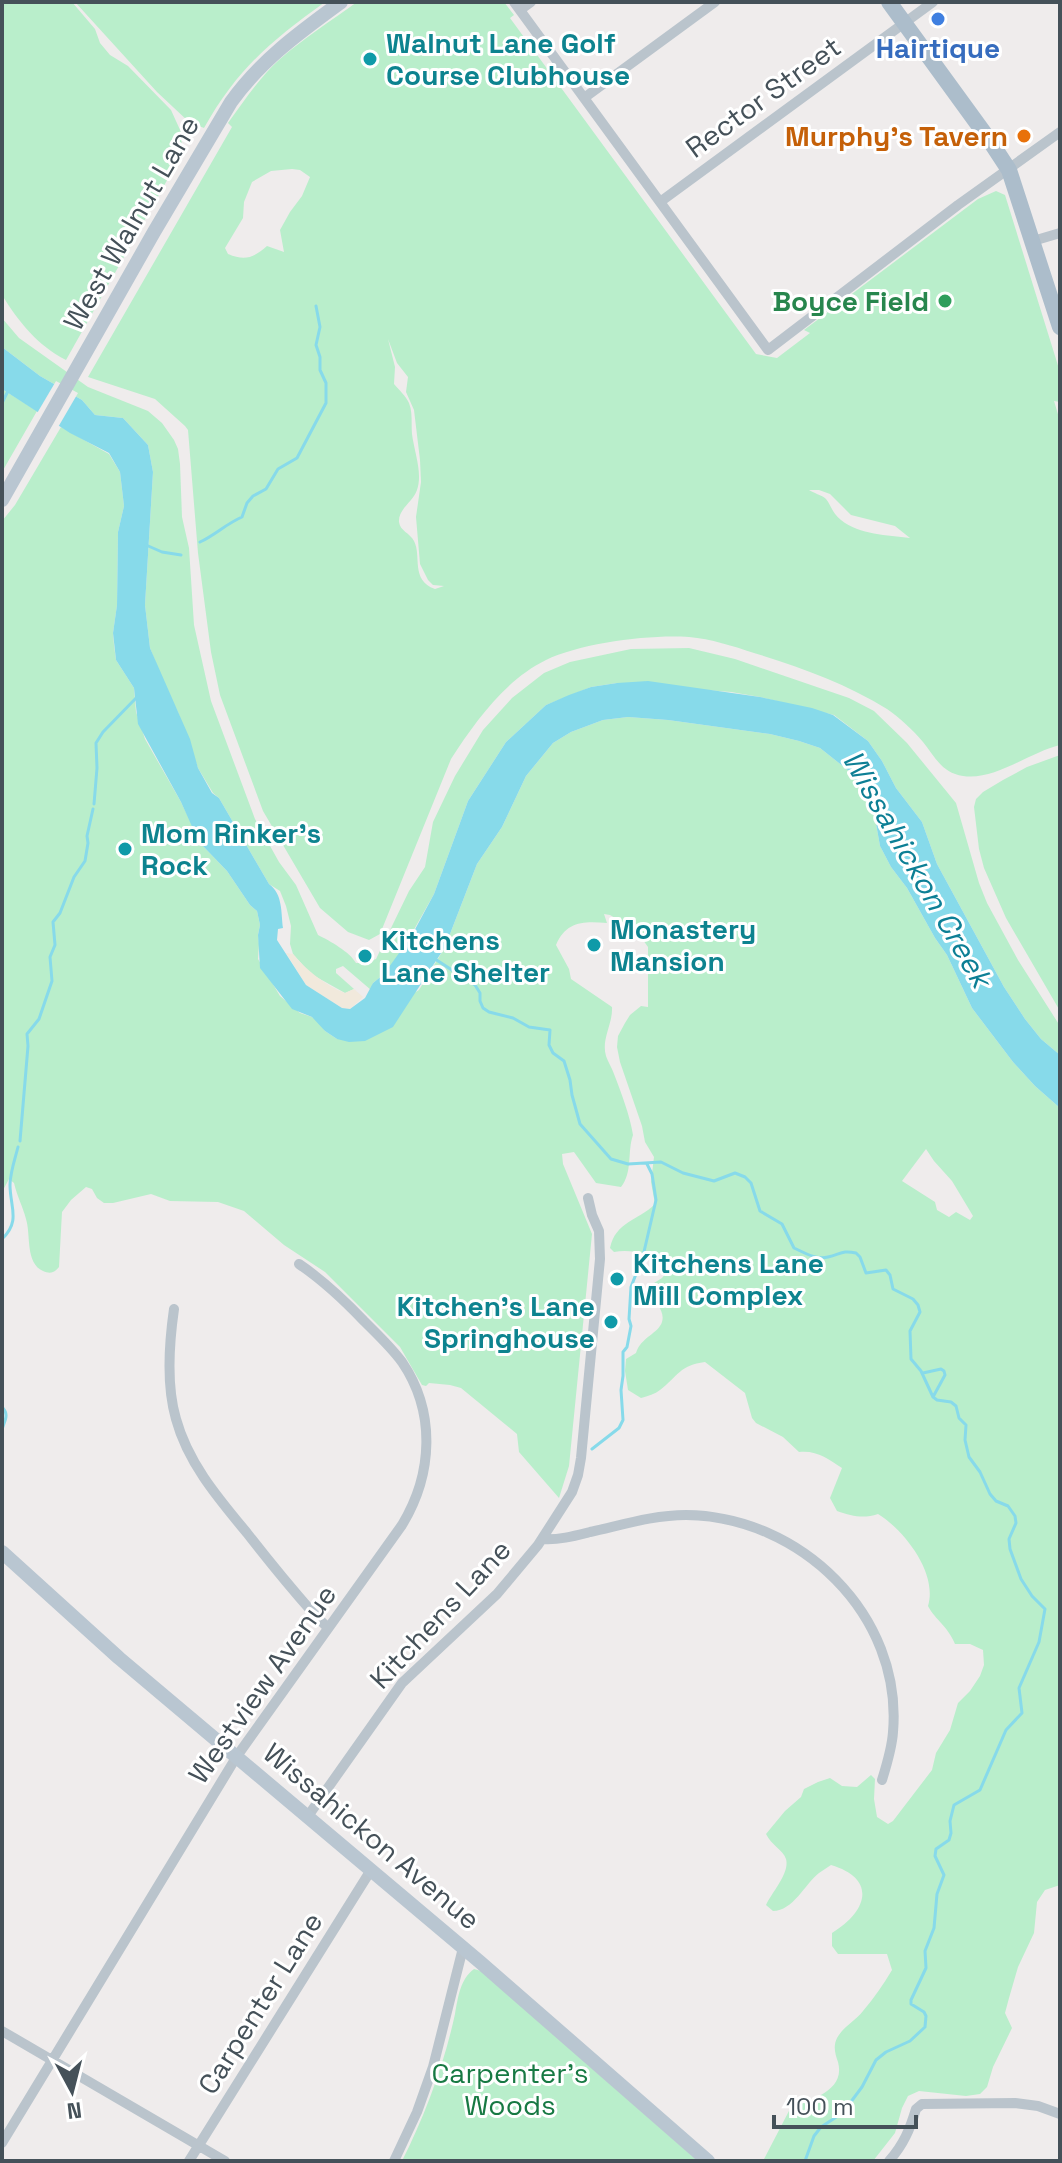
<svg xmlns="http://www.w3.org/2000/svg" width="1062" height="2163" font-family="'Space Grotesk',sans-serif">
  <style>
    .green { fill: #b9eecb; fill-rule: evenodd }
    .sand { fill: #f1e9dc }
    .water { fill: #87daea }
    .pier { fill: #efecec }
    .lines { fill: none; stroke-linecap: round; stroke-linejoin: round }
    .stream { stroke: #87daea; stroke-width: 3 }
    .street { stroke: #bac4cc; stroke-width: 10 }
    .secondary { stroke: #b9c6d1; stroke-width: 14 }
    .primary { stroke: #acbdcb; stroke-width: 16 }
    .shop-dot { fill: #3f7fe0; stroke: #fff; stroke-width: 3 }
    .culture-dot { fill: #0f9aa8; stroke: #fff; stroke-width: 3 }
    .food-dot { fill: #e8710a; stroke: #fff; stroke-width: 3 }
    .leisure-dot { fill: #2e9e5b; stroke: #fff; stroke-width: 3 }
    .labels { text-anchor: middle; stroke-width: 6; stroke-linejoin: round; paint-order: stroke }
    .culture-label { font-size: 28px; font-weight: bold; fill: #0d838f; stroke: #fff; text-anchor: start }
    .shop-label { font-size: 28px; font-weight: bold; fill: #366cbe; stroke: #fff }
    .street-label { font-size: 28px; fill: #455159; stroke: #fff }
    .food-label { font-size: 28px; font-weight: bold; fill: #c56008; stroke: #fff; text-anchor: end }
    .leisure-label { font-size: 28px; font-weight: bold; fill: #27864d; stroke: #fff; text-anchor: end }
    .park-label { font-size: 28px; fill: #177943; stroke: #fff }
    .water-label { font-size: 30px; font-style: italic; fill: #0d7f95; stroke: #fff }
  </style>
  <rect width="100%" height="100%" fill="#efecec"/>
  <path class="green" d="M2,2H72L95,29L100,43L110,55L128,66L171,110L181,132L182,151L179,159L66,360C38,346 18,321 2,295Z
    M75,2H325C270,42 238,68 204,128L189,122L157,92Z
    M357,2H504L514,15L510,18L756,354L777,358L810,333L804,330L978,199L996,191L1005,195L1060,372V402L1054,401L1060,421V745C1030,752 995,781 963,776C942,773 935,757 923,742C913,730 900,718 887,709C847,684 800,667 754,653C733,646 711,639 689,637C651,634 580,643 546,660C505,680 475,722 451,759L380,934L369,940L348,932L320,908L263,811L220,695L211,652L198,553L188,430L185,426L155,399L88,377L232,127L228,123C244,101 260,77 280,59C304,38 331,21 357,2ZM292,169L300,170L310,177L302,196L290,212L280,230L284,252L267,246C253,258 245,261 228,254L225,248L243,218L244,202L252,182L271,171ZM388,339L397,363L408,377L406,392L414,410L420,460L421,482L416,517L420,564L428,580L433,585L444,586L435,589C410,580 422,556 414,541C410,533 400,531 399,522C398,509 413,502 417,490C423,473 414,451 412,434C411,424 413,413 409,403C406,396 399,390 394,384L395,367ZM809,490H819L830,494L851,515L895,526L910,538C887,535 860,535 841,520C832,513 831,505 826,499C822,495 813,493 809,490Z
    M2,318L19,338L88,387L148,411L162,423L174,440L178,449L180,464L182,517L189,548L194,625L211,701L255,819L279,862L296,885L318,935C330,941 350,952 356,963H364L376,959L409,891L425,867L433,822L455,776L483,730L512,698L544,673L570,662L631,649L689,648L735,659L849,698L874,711L907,743L956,803L979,883L987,903L1018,960L1060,1026V1055L1041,1039L1025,1019L1004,987L937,864L922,822L896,788L882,761L868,741L834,715L760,697L731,692L617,683L591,687L546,705L506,742L468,801L434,894L398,958L384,974L373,983L371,990L343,966L336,969V973L354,989L345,993L311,974L293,954L290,944L291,926L286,906L280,891L269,884L219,798L213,793L198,768L178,712L167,691L150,648L145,605L153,472L148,445L123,418L95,415L82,400L40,376L2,347Z
    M2,389L37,411L2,472Z
    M61,427L109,454L120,472L124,506L118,532L117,605L113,633L114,645L116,660L134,688L136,712L145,739L181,802L201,844L227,871L250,905L257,911L260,925L258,935L259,944L258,959L280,996L300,1013L312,1017L318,1021L325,1031L337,1039L419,990L445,947L477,864L502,827L526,776L553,743L571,732L603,720L628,717L668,720L770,734L799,741L820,748L849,771L866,795L875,818L880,846L891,867L907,888L935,938L947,955L972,1008L1013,1062L1035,1086L1060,1108V1885L1045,1890L1037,1902L1034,1933L1018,1967L1009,1998L1005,2013L1012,2028L993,2067L987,2087L980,2094L966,2096L919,2091L908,2096L902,2108L895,2133L873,2161H763L790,2109C809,2099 846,2092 838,2062C835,2054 833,2046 837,2038C843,2027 856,2020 863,2011C874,1998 883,1985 892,1970L887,1954H838L832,1946V1933C867,1912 878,1879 831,1865C827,1868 823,1870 819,1873C805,1884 793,1911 773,1911L766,1905C772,1892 790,1873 786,1859C783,1850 771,1845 766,1834L785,1811L801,1797L804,1789L818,1782L830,1778L842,1786L857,1787L871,1775L875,1779L874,1799L877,1817L888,1824L893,1821L932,1770L936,1753L950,1730L958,1703L970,1691L980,1676L984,1665L983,1650L970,1644H955C947,1625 936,1621 928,1606C938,1573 904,1530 878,1514C863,1519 852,1516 837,1511L830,1498L842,1468C828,1459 817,1450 799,1452L783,1437L756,1423L752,1418L745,1393L705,1362C680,1365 678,1376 660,1390C655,1394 648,1396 641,1398L628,1390L625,1371L626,1359L636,1353C641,1337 658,1334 662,1322C666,1308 650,1303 654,1283L662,1278L670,1268L665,1259C649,1254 631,1249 614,1252L610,1248C616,1221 638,1221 655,1204L651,1182L654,1157L645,1142L642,1126L620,1062L617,1047L618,1036L625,1023L630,1015L641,1006L648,1007V947L636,930L610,915L604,914L607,923C584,921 566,921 556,945L569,969L571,979L612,1007C613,1024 601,1039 606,1056C608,1062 612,1068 614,1074C621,1092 630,1116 633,1135C627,1152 633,1172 621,1187L596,1183L574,1152L562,1154L563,1164L592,1234L569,1466L559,1498L519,1452L517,1434L461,1388L450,1385L429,1383L426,1386L422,1385L400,1347L325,1272L284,1245L244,1211L218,1202L170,1201L151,1194L113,1203H104L97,1198L92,1189L86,1187L71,1200L62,1212L59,1267C54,1273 50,1274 43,1271C25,1263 31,1235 26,1219C23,1207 17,1196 14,1183L9,1179L2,1192V521L15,505ZM926,1149L934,1161L952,1181L973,1216L970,1220L956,1212L949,1217L937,1210L935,1202L902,1181Z
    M1060,755V1011L1006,918L984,868L979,849L974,807L976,799L983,792L1003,780L1027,767Z
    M474,1969L481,1971L698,2161H402C425,2115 444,2065 455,2014C458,1998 460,1979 474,1969Z"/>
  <path class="sand" d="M286,953L293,954C305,969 326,986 345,993L354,989L363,997L350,1009L342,1008L306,985Z"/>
  <path class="water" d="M2,347L40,376L82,400L95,415L123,418L148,445L153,472L145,605L150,648L190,739L198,768L212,793L219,798L269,884C283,894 281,913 283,928L278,929L277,940L306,985L342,1008L350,1009L365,998L373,983L384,974L412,935L434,894L468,801L506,742L546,705L569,695L591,687L617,683L648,681L760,697L812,708L833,715L868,741L882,761L896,788L922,822L937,864L1004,987L1025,1019L1041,1039L1060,1055V1108L1035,1086L1013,1062L972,1008L947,955L935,938L907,888L891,867L880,846L875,818L866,795L849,771L820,748L799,741L770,734L668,720L628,717L603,720L571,732L553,743L526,776L502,827L477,864L445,947L393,1027L365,1041L349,1042L337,1039L325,1031L312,1017L292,1009L260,968L258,935L260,925L257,911L250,905L227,871L201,844L194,831L181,802L138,724L134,688L116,660L113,633L117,605L118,532L124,506L120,472L109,453L70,433L2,389Z"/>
  <path class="pier" d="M56,381L78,393L57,429L36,415Z"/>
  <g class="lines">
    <path class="stream" d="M2,403L9,389
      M200,542C215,535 226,524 242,517L247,503L253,496L266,489L278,469L297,458L326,403V383L320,370V357L316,345L320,327L316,306
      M146,545L162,552L181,555
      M94,804L97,768L96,743L103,732L138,696
      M435,959L475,985L480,993V1001L483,1008L489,1012L513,1018L529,1027L550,1030L549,1045L553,1053L564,1061L570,1080L572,1095L580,1124L611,1159L628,1164L661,1162L683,1173L714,1181L735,1173L745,1177L751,1183L760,1211L782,1224L794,1248C805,1253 816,1260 828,1257C841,1254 842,1250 856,1253L860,1257L866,1273L886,1270L890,1275L893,1289L913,1299L918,1305L920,1312L910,1331L911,1359L921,1371L933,1397L937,1400L951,1402L956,1406L959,1418L966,1425L965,1440L969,1457L980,1472L990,1494L996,1501L1008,1506L1015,1516L1016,1523L1009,1539L1010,1549L1021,1579L1032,1596L1045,1609L1039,1642L1019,1688L1022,1713L1006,1730L980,1790L954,1805L950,1821L951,1833L949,1840L936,1849L935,1856L944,1875L937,1894L934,1928L925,1951L926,1968L911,2000V2004L924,2012L926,2016L925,2027L910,2041L886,2052L876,2060L862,2087L850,2103L841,2114L821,2127L814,2136L805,2161
      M20,1141L28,1046L27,1034L39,1019L52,981L50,957L55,945L53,922L60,913L74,877L85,861L88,843L87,836L93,809
      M2,1239C21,1221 10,1207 10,1185C10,1173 15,1159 18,1147
      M923,1373L941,1369L944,1371L945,1375L933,1397
      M2,1407C10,1415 4,1421 2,1430
      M592,1449L619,1428L623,1420L621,1390L623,1376V1352L627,1347L631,1326L629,1319L631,1287L643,1256L656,1200L652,1174L647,1164"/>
    <path class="street" d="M514,2L768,350L958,205L1060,132
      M520,10L531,2
      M584,98L715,2
      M660,202L933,2
      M1033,241L1060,233
      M174,1309C169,1344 166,1385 176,1419C188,1463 218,1498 247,1533C268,1560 290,1587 313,1613L328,1628
      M543,1539C559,1540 574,1536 590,1532C622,1525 654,1515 686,1515C800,1516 903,1615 893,1732C892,1748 887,1764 882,1780
      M308,1816L402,1683L497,1594L538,1545L572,1492L578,1475L581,1458L600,1259L599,1231L592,1215L588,1198
      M2,2031L225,2161
      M2,2143L237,1756L402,1525C433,1474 436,1412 402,1362C391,1347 377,1334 364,1321C344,1300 324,1281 299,1264
      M189,2161L371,1870
      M394,2161L417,2112L433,2067L463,1948
      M889,2161C904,2144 910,2129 916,2109L922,2104L1015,2103L1038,2106L1060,2114"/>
    <path class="secondary" d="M2,500L154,232L231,102C261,60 300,32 341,2
      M2,1552L119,1658L480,1962L708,2161"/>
    <path class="primary" d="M889,2L990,141L1009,170L1060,327"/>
  </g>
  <circle class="shop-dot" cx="938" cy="19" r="8"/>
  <g class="culture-dot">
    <circle cx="370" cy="59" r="8"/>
    <circle cx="125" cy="849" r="8"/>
    <circle cx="594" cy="945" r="8"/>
    <circle cx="365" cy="956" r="8"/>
    <circle cx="617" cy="1279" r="8"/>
    <circle cx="611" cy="1322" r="8"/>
  </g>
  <circle class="food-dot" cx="1024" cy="136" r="8"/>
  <circle class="leisure-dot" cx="945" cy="301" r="8"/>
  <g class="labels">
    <g class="culture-label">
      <text x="386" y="53">Walnut Lane Golf<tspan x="386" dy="32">Course Clubhouse</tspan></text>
      <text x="141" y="843">Mom Rinker's<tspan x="141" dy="32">Rock</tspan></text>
      <text x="610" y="939">Monastery<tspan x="610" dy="32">Mansion</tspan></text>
      <text x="381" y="950">Kitchens<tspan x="381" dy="32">Lane Shelter</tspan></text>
      <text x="633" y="1273">Kitchens Lane<tspan x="633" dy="32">Mill Complex</tspan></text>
      <text x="595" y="1316" text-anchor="end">Kitchen's Lane<tspan x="595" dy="32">Springhouse</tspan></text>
    </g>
    <g class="shop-label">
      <text x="938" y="58">Hairtique</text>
    </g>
    <g class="street-label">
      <text transform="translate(763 97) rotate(-36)" y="10">Rector Street</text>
      <text transform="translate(131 223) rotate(-60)" y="10">West Walnut Lane</text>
      <text transform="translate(440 1614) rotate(-47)" y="10">Kitchens Lane</text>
      <text transform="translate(262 1684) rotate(-55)" y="10">Westview Avenue</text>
      <text transform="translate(372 1836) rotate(40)" y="10">Wissahickon Avenue</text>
      <text transform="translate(260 2003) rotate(-58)" y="10">Carpenter Lane</text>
    </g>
    <g class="food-label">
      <text x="1008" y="146">Murphy's Tavern</text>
    </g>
    <g class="leisure-label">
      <text x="929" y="311">Boyce Field</text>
    </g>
    <g class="park-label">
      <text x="510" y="2083">Carpenter's<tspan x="510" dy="32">Woods</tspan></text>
    </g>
    <g class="water-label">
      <text transform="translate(917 869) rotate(60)" y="10">Wissahickon Creek</text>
    </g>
  </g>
  <rect width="1062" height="2163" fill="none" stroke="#455159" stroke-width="8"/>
  <g transform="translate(72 2091) rotate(173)" stroke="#ffffff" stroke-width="6" paint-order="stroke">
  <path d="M0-6L14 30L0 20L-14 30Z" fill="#455159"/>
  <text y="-12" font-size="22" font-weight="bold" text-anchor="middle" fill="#455159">N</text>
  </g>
  <path d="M774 2115v12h142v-12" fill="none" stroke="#455159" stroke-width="4"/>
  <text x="786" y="2115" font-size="24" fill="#455159" stroke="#ffffff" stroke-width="6" paint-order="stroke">100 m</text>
</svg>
